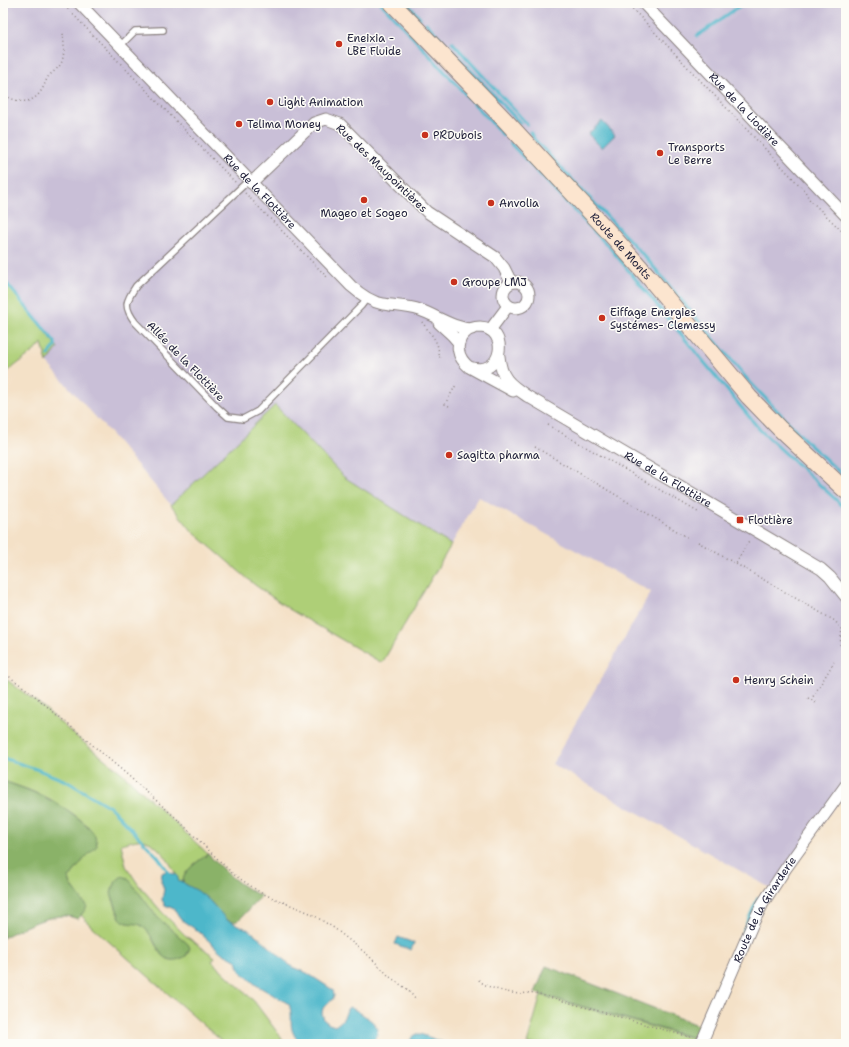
<svg xmlns="http://www.w3.org/2000/svg" width="849" height="1047" font-family="'Shantell Sans',sans-serif">
  <style>
    .industrial { fill: #c9bfd7 }
    .green { fill: #aecf77; stroke: #687859; fill-rule: evenodd }
    .forest { fill: #8ab268; stroke: #566a52 }
    .water { fill: #4db7ca; stroke: #386c82 }
    .lines { fill: none; stroke-linecap: round; stroke-linejoin: round }
    .stream { stroke: #4db7ca; stroke-width: 3 }
    .lane-casing { stroke: #8b8281; stroke-width: 8 }
    .street-casing { stroke: #8b8281; stroke-width: 13 }
    .secondary-casing { stroke: #8b8281; stroke-width: 18 }
    .path { stroke: #8b8281; stroke-width: 1.5; stroke-dasharray: 1 3; stroke-linecap: butt }
    .lane { stroke: #fff; stroke-width: 5.5 }
    .street { stroke: #fff; stroke-width: 11 }
    .secondary { stroke: #fce5cf; stroke-width: 16 }
    .poi-dot { fill: #c8321e; stroke: #fdfcf7; stroke-width: 1.5 }
    .labels { text-anchor: middle; stroke-width: 3; stroke-linejoin: round; paint-order: stroke }
    .poi-label { font-size: 11px; fill: #22223b; stroke: #fdfcf7; text-anchor: start }
    .street-label { font-size: 11px; fill: #22223b; stroke: #fdfcf7 }
  </style>
  <rect width="100%" height="100%" fill="#fdfcf7"/>
  <filter id="ink" filterUnits="userSpaceOnUse"><feTurbulence type="fractalNoise" baseFrequency=".025" numOctaves="2"/><feDisplacementMap in="SourceGraphic" scale="8" xChannelSelector="R" yChannelSelector="G"/><feConvolveMatrix kernelMatrix="1 2 1 2 8 2 1 2 1" color-interpolation-filters="sRGB"/></filter>
  <filter id="wash" filterUnits="userSpaceOnUse"><feTurbulence type="fractalNoise" baseFrequency=".012" numOctaves="4" result="noise"/><feDisplacementMap in="SourceGraphic" scale="16" xChannelSelector="R" yChannelSelector="G"/><feGaussianBlur stdDeviation="0.9" result="paint"/><feColorMatrix in="noise" values="0 0 0 0 0 0 0 0 0 0 0 0 0 0 0 0 0 1.4 0 .05"/><feComposite in="paint" operator="in"/></filter>
  <g filter="url(#wash)">
    <rect width="100%" height="100%" fill="#f4e1c7"/>
    <path class="industrial" d="M3,3H846V792L772,889L552,764L651,592L479,497L451,545L344,477L275,405L171,505L111,434L47,363L58,348L3,279Z"/>
    <path class="green" d="M3,279L58,348L47,363L42,343L38,348L3,375Z
      M275,405L344,477L451,545L382,663L289,609L255,585L193,532L171,505Z
      M3,677L42,706L73,734L121,772L208,854C199,861 183,870 183,882H179C174,868 159,842 142,840C136,839 127,843 121,844L126,866L138,884L161,911L186,936L215,957L212,961L254,1001L286,1044H225L90,925L81,915L86,907L71,885L69,878L84,859L97,846L87,825L72,813L50,799L29,790L3,781ZM112,889L148,907L189,952L186,956L180,959L156,946L149,932L141,925L120,918L112,897Z
      M541,995L684,1036L697,1038L694,1044H527Z"/>
    <path class="forest" d="M3,781C30,790 56,800 78,818C84,823 92,829 95,836C96,839 96,843 97,846L84,859L69,878L71,885L87,907L78,919C74,918 70,916 66,916C47,915 19,929 3,938Z
      M208,854C226,873 237,884 261,896L239,920C235,922 232,923 227,920C220,915 215,906 208,899C201,893 187,887 183,882C183,870 199,861 208,854Z
      M122,876L128,878L157,917L188,944L190,948L186,956C158,972 159,938 142,926C135,921 127,927 120,918L111,893L116,881Z
      M546,966L702,1027L697,1038H694L535,993Z"/>
    <path class="water" d="M602,121L615,135L602,148L588,134Z
      M166,871L177,875L179,882H183L185,884L198,891L209,900L227,920L249,930L261,939L292,967L307,973L333,990L334,996L333,999L323,1008L322,1013L324,1020L329,1024L335,1026C342,1021 345,1018 347,1009L349,1007C355,1009 376,1022 377,1028C379,1033 375,1039 373,1044H301C285,1027 295,1021 289,1004L256,985L240,971L237,961L222,953L198,931L180,919L177,913L174,909L165,905L162,900L164,889L161,881L162,873Z
      M398,937L414,943L411,950L395,944Z
      M417,1034H420L448,1044H409L412,1037Z"/>
    <g class="lines">
      <path class="stream" d="M381,3L503,135
        M407,3L420,18
        M426,23L520,123
        M697,36L744,3
        M452,42L527,124
        M530,132L535,140L647,259L747,379L810,445L846,478
        M510,143L610,248L760,430L846,509
        M3,279L55,342V347L48,355
        M3,758L36,769L66,781L110,807L158,857L170,874
        M698,1032L758,898
        M693,1044V1042"/>
    </g>
  </g>
  <g filter="url(#ink)">
    <g class="lines">
      <defs>
        <path id="lane" d="M120,46L135,31L163,30
          M249,180L136,286C126,301 123,306 135,322L217,407L228,417L243,419L258,411L361,306L367,298"/>
        <g id="street">
          <path id="s1" d="M79,3L351,286C360,294 371,302 383,304C395,306 408,306 420,310C437,316 453,328 472,329"/>
          <path id="s2" d="M643,3L846,216"/>
          <path d="M251,183L314,123L326,119L340,124L427,212L495,257L504,268L511,282"/>
          <circle cx="516" cy="295" r="13"/>
          <path d="M439,323L452,335L459,343"/>
          <path d="M490,330L508,306"/>
          <path id="s3" d="M499,356C501,378 509,384 527,396L821,569L830,577L846,597"/>
          <path d="M469,367C504,379 510,328 480,327C475,327 469,329 466,332C453,343 458,358 469,367L513,391"/>
          <path id="s4" d="M701,1044L753,923L763,903L786,868L846,785"/>
        </g>
        <g id="secondary">
          <path id="s5" d="M392,3L504,119L606,229L648,276L749,397L779,428L846,491"/>
        </g>
      </defs>
      <use href="#lane" class="lane-casing"/>
      <use href="#street" class="street-casing"/>
      <use href="#secondary" class="secondary-casing"/>
      <path class="path" d="M62,3L236,183
        M627,3L805,191L809,199L846,235
        M3,98L5,95C17,103 32,105 41,91C44,87 45,82 48,77C52,72 60,68 62,61C65,52 64,42 63,33
        M245,193L327,277
        M422,322C428,331 441,343 438,355L442,359
        M449,406L445,404L456,385
        M548,425L698,512
        M535,447L687,537
        M698,542L835,621L842,629L840,646
        M736,563L750,539
        M3,672L29,691L123,771L176,818L233,874L261,893L310,913L334,928L368,955L390,977L408,990L416,1000
        M808,698L816,703
        M811,700L834,662
        M479,980C485,988 512,994 522,994C527,993 530,992 535,993L693,1038"/>
      <use href="#lane" class="lane"/>
      <use href="#street" class="street"/>
      <use href="#secondary" class="secondary"/>
    </g>
  </g>
  <g class="poi-dot">
    <circle cx="339" cy="44" r="4"/>
    <circle cx="270" cy="102" r="4"/>
    <circle cx="239" cy="124" r="4"/>
    <circle cx="425" cy="135" r="4"/>
    <circle cx="660" cy="153" r="4"/>
    <circle cx="364" cy="200" r="4"/>
    <circle cx="491" cy="203" r="4"/>
    <circle cx="454" cy="282" r="4"/>
    <circle cx="602" cy="318" r="4"/>
    <circle cx="449" cy="455" r="4"/>
    <rect x="736" y="516" width="8" height="8" rx="2"/>
    <circle cx="736" cy="680" r="4"/>
  </g>
  <g class="labels">
    <g class="poi-label">
      <text x="347" y="42">Eneixia -<tspan x="347" dy="13">LBE Fluide</tspan></text>
      <text x="278" y="106">Light Animation</text>
      <text x="247" y="128">Telima Money</text>
      <text x="433" y="139">PRDubois</text>
      <text x="668" y="151">Transports<tspan x="668" dy="13">Le Berre</tspan></text>
      <text x="499" y="207">Anvolia</text>
      <text x="364" y="217" text-anchor="middle">Mageo et Sogeo</text>
      <text x="462" y="286">Groupe LMJ</text>
      <text x="610" y="316">Eiffage Energies<tspan x="610" dy="13">Systémes- Clemessy</tspan></text>
      <text x="457" y="459">Sagitta pharma</text>
      <text x="748" y="524">Flottière</text>
      <text x="744" y="684">Henry Schein</text>
    </g>
    <g class="street-label">
      <text dy="4" stroke="none"><textPath href="#s2" startOffset="147">Rue de la Liodière</textPath></text>
      <text transform="translate(382 168) rotate(44)" y="4">Rue des Maupointières</text>
      <text dy="4" stroke="none"><textPath href="#s1" startOffset="261">Rue de la Flottière</textPath></text>
      <text dy="4" stroke="none"><textPath href="#s5" startOffset="334">Route de Monts</textPath></text>
      <text transform="translate(186 361) rotate(46)" y="4">Allée de la Flottière</text>
      <text dy="4" stroke="none"><textPath href="#s3" startOffset="215">Rue de la Flottière</textPath></text>
      <text dy="4" stroke="none"><textPath href="#s4" startOffset="149">Route de la Girarderie</textPath></text>
    </g>
  </g>
  <rect width="849" height="1047" fill="none" stroke="#fdfcf7" stroke-width="16"/>
</svg>
